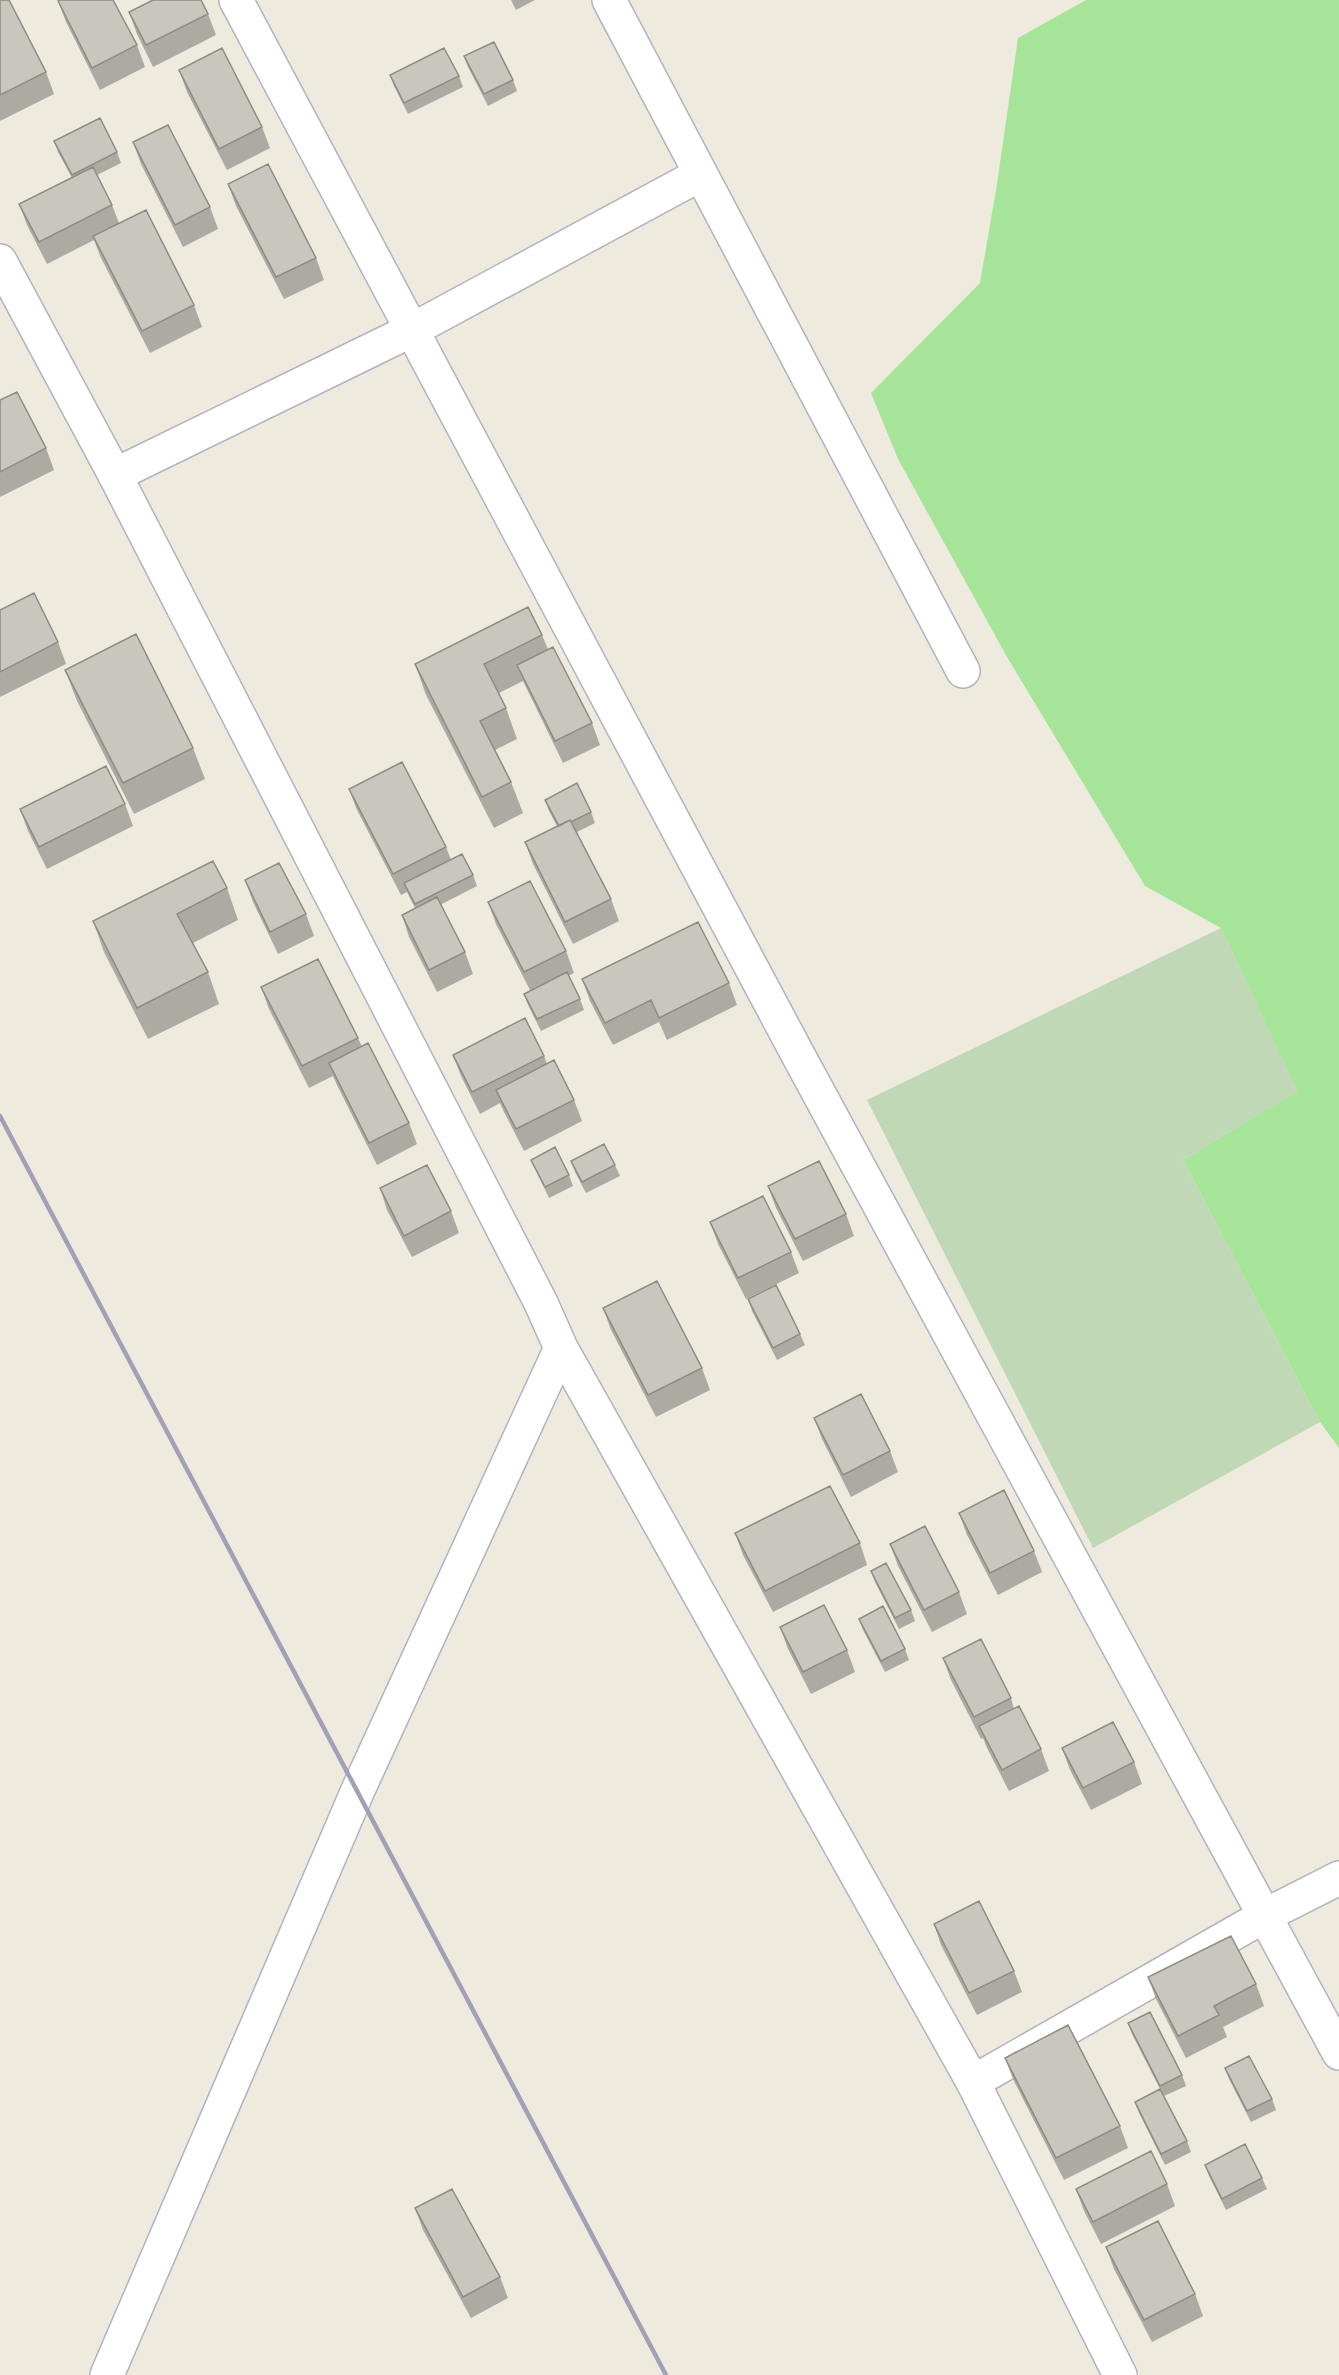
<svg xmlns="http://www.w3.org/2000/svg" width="1339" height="2375" font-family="Cabin,sans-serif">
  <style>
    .green { fill: #a6e599 }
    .cemetery { fill: #c0d8b5 }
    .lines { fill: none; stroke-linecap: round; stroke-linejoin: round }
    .street-casing { stroke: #b2b2c0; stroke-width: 36 }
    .secondary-casing { stroke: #b2b2c0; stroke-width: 36 }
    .street { stroke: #fff; stroke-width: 33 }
    .secondary { stroke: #fff; stroke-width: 33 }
    .rail { stroke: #a1a0b6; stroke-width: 4.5 }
    .wall { fill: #adaaa3 }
    .building { fill: #c9c6bd; stroke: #8d8b84; stroke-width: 1.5 }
  </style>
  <rect width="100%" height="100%" fill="#eeeade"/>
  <path class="green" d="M1086,0H1339V1448L1320,1422L1183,1160L1297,1091L1221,928L1145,886L1007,657L898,459L871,393L980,283L997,184L1018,38Z"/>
  <path class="cemetery" d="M1221,928L1298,1091L1183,1160L1320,1422L1093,1548L867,1100Z"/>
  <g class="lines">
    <defs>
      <path id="street" d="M236,0L797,1053L1339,2053
        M609,0L963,671
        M115,475L412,330L701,174
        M973,2082L1266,1915L1339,1878"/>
      <path id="secondary" d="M0,261L115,475L541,1303L561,1348L973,2082L1120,2375
        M107,2375L358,1790L561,1348"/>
    </defs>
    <use href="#street" class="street-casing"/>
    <use href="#secondary" class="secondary-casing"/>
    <use href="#street" class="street"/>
    <use href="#secondary" class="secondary"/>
    <path class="rail" d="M0,1116L666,2375"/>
  </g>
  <path class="wall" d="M0,0L46,72L54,94L0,121Z
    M511,0H535L516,10Z
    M58,1L137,45L145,67L100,90L66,22Z
    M129,12L208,14L216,35L153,67L137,34Z
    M464,56L513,80L517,91L488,106L468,67Z
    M179,70L262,127L270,148L227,170L187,92Z
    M390,75L459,76L463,87L408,114L394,86Z
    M54,141L117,152L121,163L97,175L112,205L119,223L194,305L202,327L150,353L101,258L94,240L47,264L27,225L19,204L72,178L58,152Z
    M133,142L210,207L218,229L183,247L141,164Z
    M228,184L316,258L324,280L284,299L236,206Z
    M0,400L46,448L54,470L0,497Z
    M0,610L58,642L66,664L0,697Z
    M542,635L548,649L592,723L600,745L563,763L523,681L499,693L506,708L517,739L495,750L511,782L523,813L494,828L426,695L415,664Z
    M65,670L193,748L205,779L134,814L77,701Z
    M349,789L446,847L451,860L473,875L477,886L440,905L465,952L473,974L437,992L409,937L402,915L415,908L407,892L401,895L357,810Z
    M545,800L591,812L595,823L577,832L611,899L619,921L573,944L533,864L525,842L557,826L549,811Z
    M125,804L133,826L47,869L28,831L20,809Z
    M245,880L306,914L314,936L278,954L253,902Z
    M227,888L238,920L193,943L208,972L219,1004L148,1039L104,952L93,921Z
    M488,902L566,951L574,973L568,976L580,999L584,1010L541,1031L528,1005L524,994L530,990L496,924Z
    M582,979L729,983L737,1005L667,1040L659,1022L613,1045L590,1001Z
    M261,987L358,1038L362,1047L409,1123L417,1144L377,1165L337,1085L333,1076L309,1088L269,1009Z
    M453,1055L544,1056L547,1064L574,1100L582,1121L524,1151L504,1112L500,1103L480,1114L461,1076Z
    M531,1160L569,1175L573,1186L549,1198L536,1171Z
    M571,1161L615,1165L620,1176L586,1193L575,1172Z
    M768,1186L846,1214L854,1236L803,1261L776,1208Z
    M380,1188L451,1211L459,1233L412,1257L387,1210Z
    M710,1222L791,1252L799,1273L746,1299L718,1244Z
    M748,1299L800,1334L805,1345L777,1360L752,1311Z
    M603,1308L702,1368L710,1390L656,1417L611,1330Z
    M814,1418L890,1451L898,1472L851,1497L822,1439Z
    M959,1513L1034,1551L1042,1572L998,1595L967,1535Z
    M735,1533L860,1543L867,1565L773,1612L743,1555Z
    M890,1544L959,1592L967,1614L932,1632L898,1566Z
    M871,1571L911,1610L915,1621L899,1629L875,1582Z
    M859,1619L905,1649L909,1660L885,1672L863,1630Z
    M780,1627L847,1650L855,1672L811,1694L788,1649Z
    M943,1658L1011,1698L1014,1709L1041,1749L1049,1771L1009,1791L987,1748L983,1738L981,1739L951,1680Z
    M1062,1748L1134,1762L1142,1784L1091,1810L1070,1770Z
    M934,1924L1014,1971L1022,1992L977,2015L941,1945Z
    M1148,1977L1256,1984L1264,2006L1223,2027L1227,2037L1186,2058L1156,1999Z
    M1128,2023L1182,2075L1186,2086L1164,2096L1187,2141L1191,2152L1165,2165L1139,2113L1135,2102L1160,2089L1132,2034Z
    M1005,2058L1120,2126L1128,2148L1064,2180L1013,2079Z
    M1225,2068L1272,2099L1276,2110L1251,2122L1229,2079Z
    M1205,2165L1262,2178L1267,2189L1226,2210L1209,2176Z
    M1167,2184L1175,2206L1101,2244L1084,2211L1076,2189Z
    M415,2208L500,2277L508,2298L471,2318L423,2230Z
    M1106,2247L1195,2294L1203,2316L1152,2342L1114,2269Z"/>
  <path class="building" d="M0,0H9L46,72L0,95Z
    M59,0H113L137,45L92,68L58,1Z
    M153,0H201L208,14L146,45L129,12Z
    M494,42L513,80L484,94L464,56Z
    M222,48L262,127L219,149L179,70Z
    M444,48L459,76L404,103L390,75Z
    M100,118L117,152L72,175L54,141Z
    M168,125L210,207L175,225L133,142Z
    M268,164L316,258L276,277L228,184Z
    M93,167L112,205L39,242L19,204Z
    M146,210L194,305L142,331L93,236Z
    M17,392L46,448L0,472V400Z
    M34,593L58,642L0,672V610Z
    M528,607L542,635L484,664L506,708L480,721L511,782L482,797L415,664Z
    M136,634L193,748L123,783L65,670Z
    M553,647L592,723L555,741L517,665Z
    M402,762L446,847L393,874L349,789Z
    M106,766L125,804L39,847L20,809Z
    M577,783L591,812L571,822L570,820L559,826L545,800Z
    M570,820L611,899L565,922L525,842Z
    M462,854L473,875L415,904L404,883Z
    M213,861L227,888L177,914L208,972L137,1008L93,921Z
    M279,863L306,914L270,932L245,880Z
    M530,881L566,951L524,972L488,902Z
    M437,897L465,952L429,970L402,915Z
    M698,922L729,983L659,1018L651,1000L605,1023L582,979Z
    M318,959L358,1038L302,1066L261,987Z
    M567,972L580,999L537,1019L524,994Z
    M525,1018L544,1056L472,1092L453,1055Z
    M368,1043L409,1123L369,1143L329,1063Z
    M554,1060L574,1100L516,1129L496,1090Z
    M604,1144L615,1165L582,1182L571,1161Z
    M555,1147L569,1175L545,1187L531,1160Z
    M819,1161L846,1214L795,1239L768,1186Z
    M427,1165L451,1211L404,1236L380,1188Z
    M763,1196L791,1252L738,1278L710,1222Z
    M657,1281L702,1368L648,1395L603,1308Z
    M776,1285L800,1334L773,1348L748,1299Z
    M861,1394L890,1451L843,1475L814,1418Z
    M830,1486L860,1543L765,1591L735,1533Z
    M1004,1490L1034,1551L990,1573L959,1513Z
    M925,1526L959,1592L924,1610L890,1544Z
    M886,1563L911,1610L895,1618L871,1571Z
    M824,1605L847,1650L803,1672L780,1627Z
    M883,1606L905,1649L881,1661L859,1619Z
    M981,1639L1011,1698L974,1717L943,1658Z
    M1019,1706L1041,1749L1002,1770L979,1726Z
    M1113,1722L1134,1762L1083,1788L1062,1748Z
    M979,1901L1014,1971L969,1993L934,1924Z
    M1231,1936L1256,1984L1214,2006L1219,2015L1178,2036L1148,1977Z
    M1150,2012L1182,2075L1160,2086L1128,2023Z
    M1068,2025L1120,2126L1056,2158L1005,2058Z
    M1249,2056L1272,2099L1247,2111L1225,2068Z
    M1160,2089L1187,2141L1161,2154L1135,2102Z
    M1245,2144L1262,2178L1222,2199L1205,2165Z
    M1151,2151L1167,2184L1093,2222L1076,2189Z
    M452,2189L500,2277L463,2297L415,2208Z
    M1158,2221L1195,2294L1144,2320L1106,2247Z"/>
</svg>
